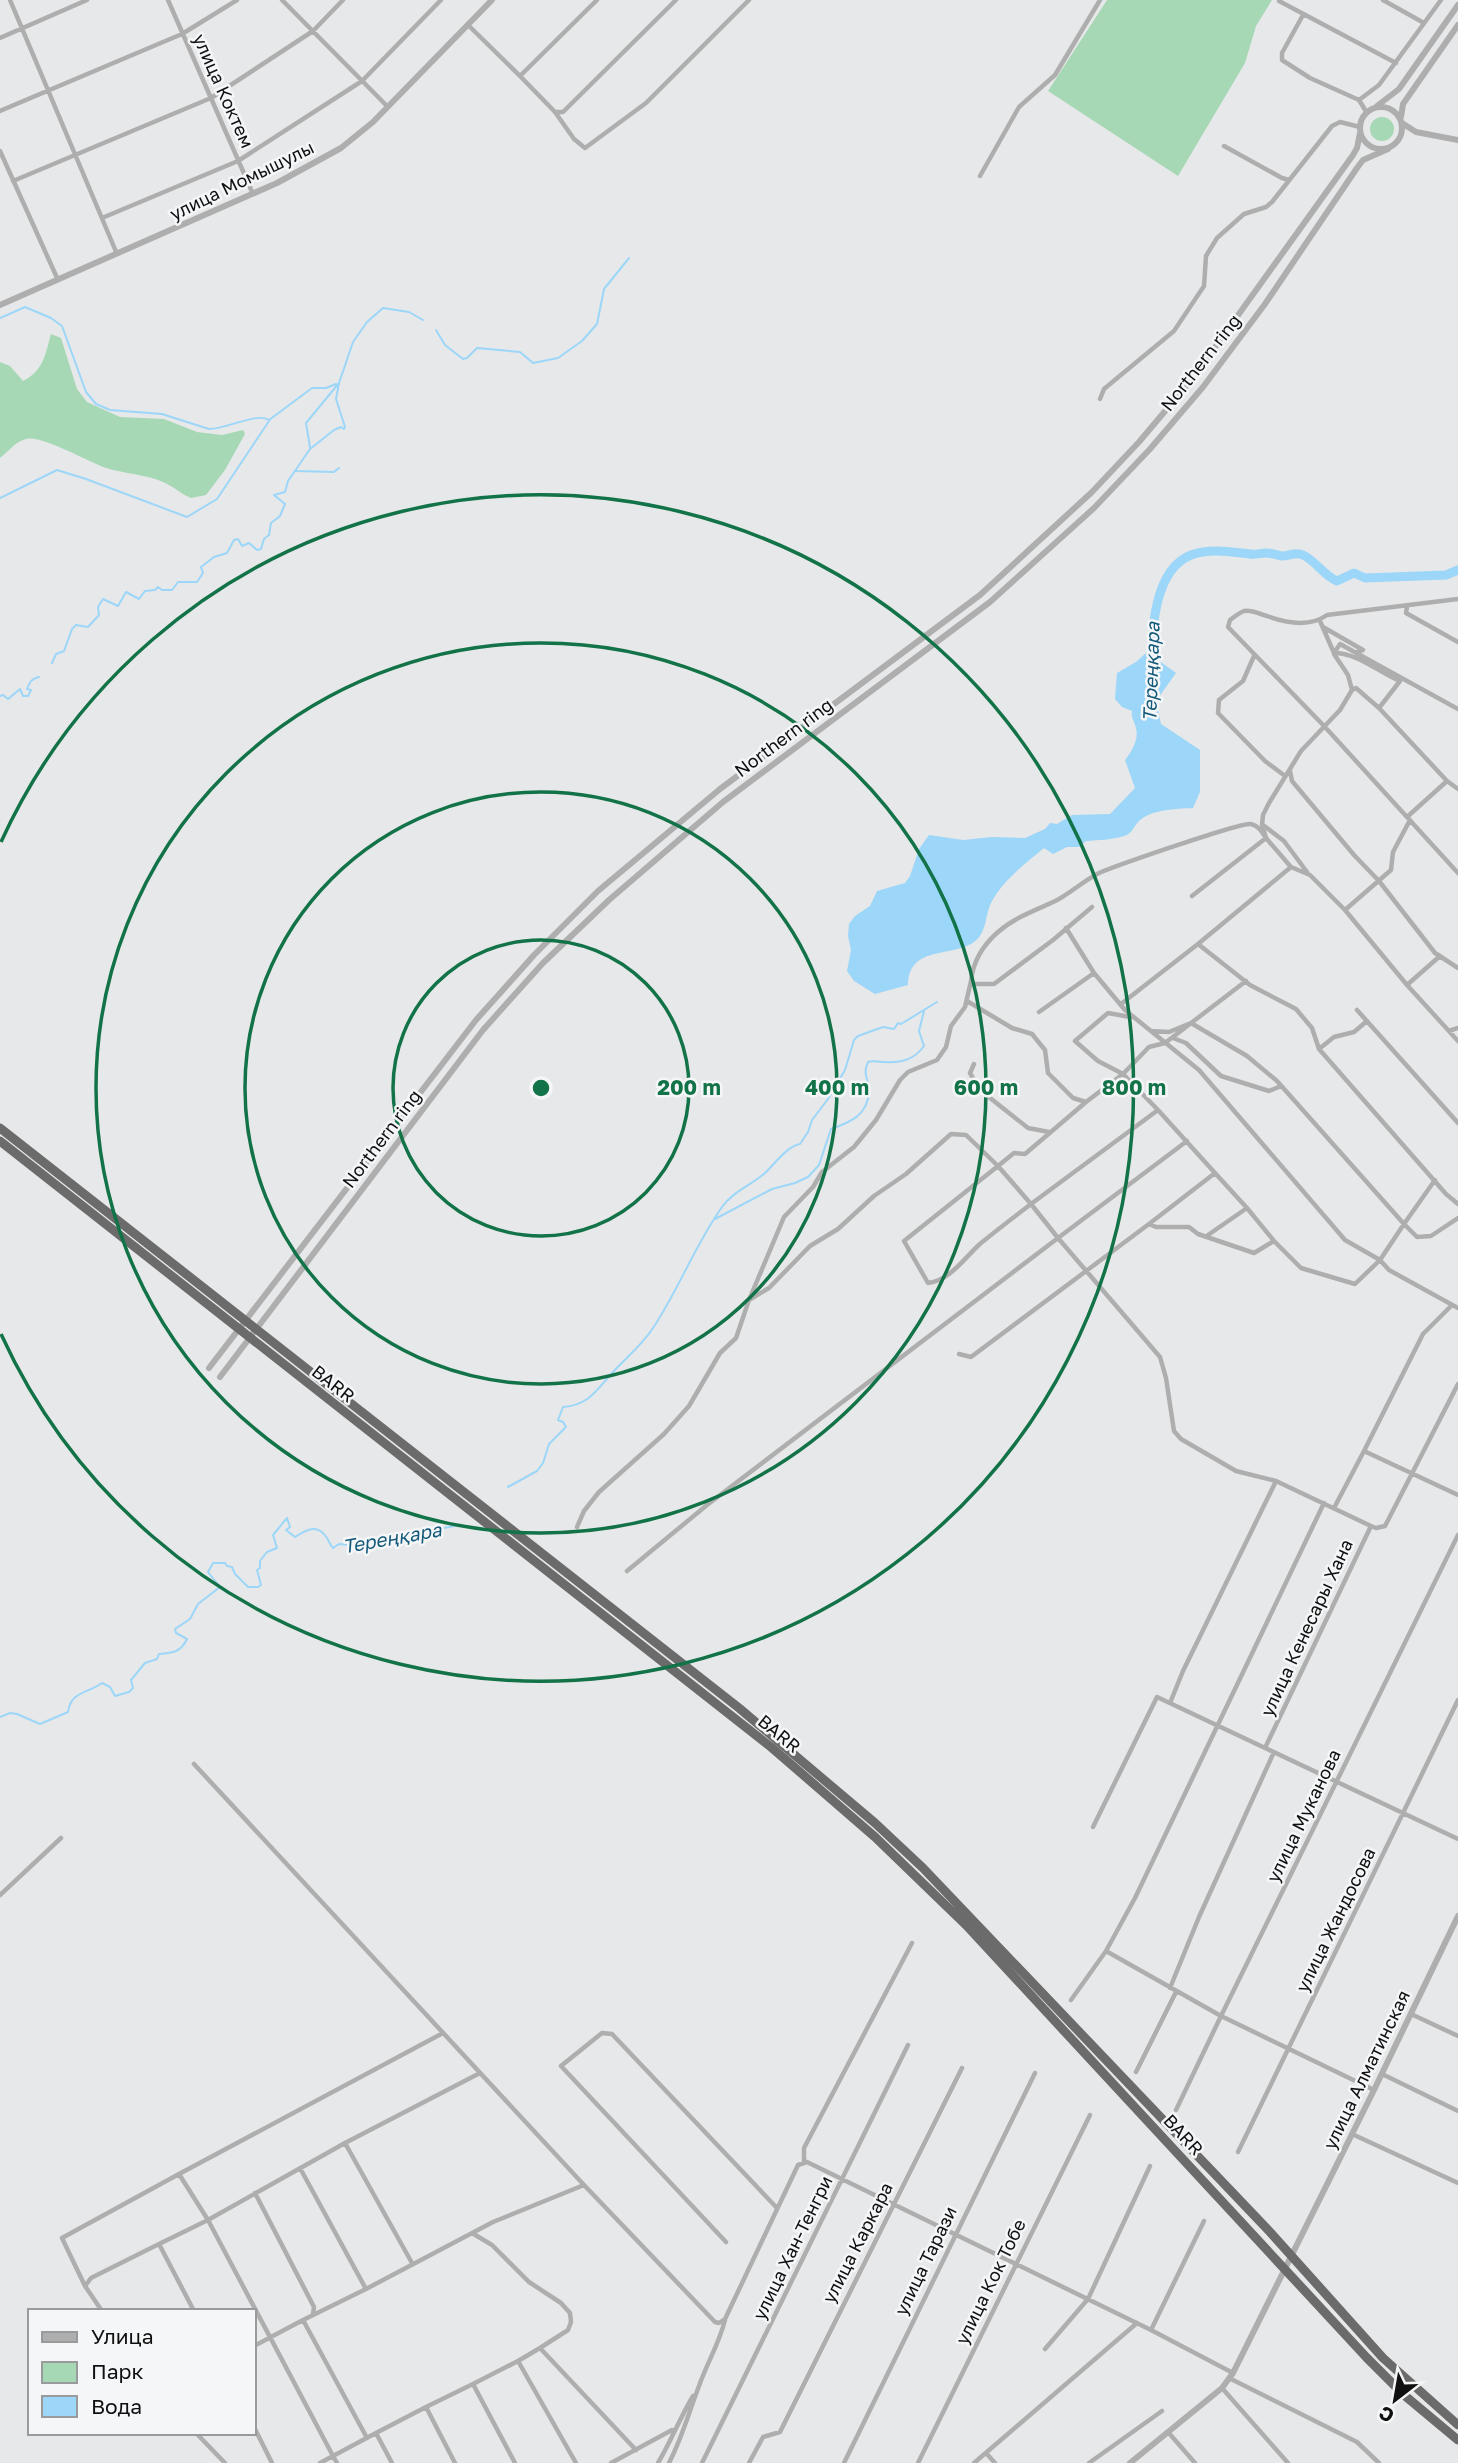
<svg xmlns="http://www.w3.org/2000/svg" width="1458" height="2463" font-family="'Golos Text',sans-serif">
  <style>
    .green { fill: #a7d8b5 }
    .water { fill: #9cd6f8 }
    .lines { fill: none; stroke-linecap: round; stroke-linejoin: round }
    .stream { stroke: #9cd6f8; stroke-width: 2 }
    .river { stroke: #9cd6f8; stroke-width: 9 }
    .minor { stroke: #aeaeae; stroke-width: 4.5 }
    .tertiary { stroke: #aeaeae; stroke-width: 6 }
    .motorway { stroke: #6c6b6b; stroke-width: 9 }
    .ring { fill: none; stroke: #127248; stroke-width: 3.5 }
    .labels { text-anchor: middle; stroke-width: 5; stroke-linejoin: round; paint-order: stroke }
    .street-label { font-size: 18px; fill: #101011; stroke: #f5f6f7 }
    .water-label { font-size: 19px; font-style: italic; fill: #135979; stroke: #f5f6f7 }
    .centre { fill: #127248; stroke: #f5f6f7; stroke-width: 3.5 }
    .ring-label { font-size: 21px; text-anchor: middle; font-weight: bold; fill: #127248; stroke: #f5f6f7; stroke-width: 5; stroke-linejoin: round; paint-order: stroke }
  </style>
  <rect width="100%" height="100%" fill="#e7e8e9"/>
  <path class="green" d="M1107,0H1272L1256,26L1245,63L1178,176L1048,91Z
    M1370 129a12 12 0 1 1 24 0a12 12 0 1 1-24 0Z
    M51,334L61,338L77,389L87,402L120,417L164,419L197,432L222,435L243,430L245,434L225,470L206,495L191,498C181,494 173,486 163,482C145,474 125,474 106,468C88,462 42,435 26,439C16,441 8,452 0,458V362L10,366L23,381C44,370 45,355 51,334Z"/>
  <path class="water" d="M1147,652L1176,673L1156,701L1161,724L1200,750V792L1193,808C1176,809 1152,809 1139,821C1134,826 1132,834 1124,836C1111,840 1100,840 1086,841L1079,847H1067L1053,854L1044,848C1025,864 1003,880 991,903C985,915 987,933 974,942C951,958 909,945 908,985L875,994L854,981L847,971L851,950L848,936L849,924L855,916L870,906L877,891L905,883L910,876L919,849L929,835L963,840L992,837L1025,838L1045,829L1050,823L1057,824L1072,815L1110,814L1135,788L1125,760C1132,751 1139,739 1136,728C1134,720 1131,719 1132,711L1122,707L1115,699L1117,673L1136,662Z"/>
  <g class="lines">
    <path class="stream" d="M0,318L25,307L51,318L62,326L86,392L96,404L110,410L162,414L209,429C227,429 257,412 269,420L312,388H326L336,384
      M436,330L445,345L463,359L467,358L477,348L520,352L533,363L558,358L582,341L597,324L604,289L629,258
      M310,447L306,423L339,383L353,342L367,322L383,308L409,312L423,320
      M296,471L334,472L339,468
      M0,498L57,470L86,479L187,517L217,499L269,421
      M52,663L56,654L64,651L72,629L76,625L88,627L99,615L98,607L103,599L118,606L126,592L139,599L145,591L155,590L158,587L162,590H172L178,582H197L203,573L201,567L214,557L227,553L234,540L238,539L242,546L249,543L257,550L261,549L264,539L269,535L271,523L280,516L285,504L274,495L285,492L288,481L310,449L334,430L341,427L344,429L345,427L336,399L339,383
      M0,696L3,695L8,699L20,689L23,696H28L31,690L27,689C30,682 31,679 39,677
      M715,1219L772,1189L795,1183L808,1177L819,1165L831,1129C851,1122 868,1115 869,1091C869,1080 862,1074 868,1062C875,1060 877,1062 884,1062C901,1063 914,1060 924,1046L919,1031L924,1011
      M508,1487L537,1471L543,1463L549,1444L566,1427L563,1422L558,1420L563,1407C590,1405 597,1389 613,1372C627,1357 642,1345 653,1328C679,1289 695,1245 722,1207C734,1190 755,1184 768,1170C776,1162 788,1146 800,1144L808,1132L812,1120L828,1099L845,1070L854,1040L858,1036L883,1027L894,1029L898,1023L901,1024L937,1002
      M0,1717L10,1713L17,1714L40,1724L68,1712C71,1691 87,1694 102,1683L110,1687L115,1696L129,1692L133,1688L131,1680L145,1663L157,1659L159,1654C173,1653 181,1652 187,1639L176,1633L175,1629L190,1619L198,1604L220,1587L208,1572L213,1563H225L227,1566L232,1567L235,1574L248,1587H258L261,1585L257,1570L260,1568V1561L267,1552L277,1548L273,1535L287,1518L290,1527L286,1530L295,1537C306,1530 317,1523 327,1538C329,1541 330,1545 333,1548L339,1544L351,1545L460,1525"/>
    <path class="river" d="M1151,666C1152,633 1153,570 1191,555C1210,548 1231,552 1250,554C1255,555 1261,553 1266,553C1272,553 1277,555 1282,556C1290,556 1295,551 1303,555C1316,561 1323,575 1337,581L1354,573L1365,578L1446,575L1458,570"/>
    <path class="minor" d="M10,0L117,254
      M168,0L253,194
      M282,0L388,107
      M1383,0L1424,23
      M1279,1L1396,63
      M1303,15L1282,53V60L1310,78L1359,100
      M468,25L520,76L597,0
      M0,38L87,0
      M520,76L555,112H563L676,0
      M0,111L182,34L237,0
      M555,112L574,139L585,148L646,103L749,0
      M1367,113L1359,100L1379,85L1441,0
      M1224,146L1282,178L1289,180
      M0,151L58,280
      M980,176L1019,107L1055,75L1100,0
      M13,181L211,98L313,31L343,0
      M102,218L238,161L362,81L441,0
      M1100,399L1104,389L1174,331L1204,286L1206,256L1217,238L1244,214L1266,207L1272,202L1332,126L1340,122L1360,127
      M1458,599L1327,615C1309,628 1286,623 1267,616C1259,614 1252,609 1244,611C1239,613 1234,617 1230,620L1228,627L1325,727L1458,873
      M1407,607L1406,613L1458,642
      M1320,621L1334,653L1340,644L1458,709
      M1323,627L1363,650L1357,652
      M1334,653C1358,653 1378,672 1400,681
      M1334,654L1348,675L1352,690
      M1254,656L1243,681L1219,700L1218,713L1265,761L1285,776
      M1379,708L1400,681
      M1290,771L1292,781L1354,855L1379,881L1435,953L1458,968
      M1458,789L1447,781L1379,708L1356,688L1352,690L1340,710L1301,751L1269,803L1263,815L1262,825L1266,838L1291,867L1310,875L1345,910L1407,985L1458,1041
      M1407,817L1447,781
      M1263,825L1284,841L1307,872
      M1092,907L1053,940L994,984H973L971,981C973,961 982,946 998,932C1016,916 1038,910 1059,899C1073,891 1085,880 1099,873C1115,866 1241,822 1251,824C1259,826 1262,832 1266,838L1192,896
      M1345,910L1391,870L1393,852L1410,820
      M1198,944L1250,985L1296,1009L1312,1028L1319,1049
      M1407,985L1440,956
      M967,1001L1012,1028L1032,1034L1045,1050L1048,1073L1073,1098L1086,1102L1123,1074L1149,1047L1165,1043L1246,981
      M1121,1004L1198,944L1291,867
      M1357,1010L1458,1123
      M1039,1012L1094,973
      M1130,1017L1108,1013L1075,1041L1098,1061L1123,1074L1158,1110
      M1367,1021L1354,1032L1334,1037L1319,1049L1446,1194L1458,1204
      M1151,1031L1169,1032L1191,1023L1247,1056L1277,1081L1404,1224L1435,1180
      M1449,1031L1458,1028
      M1173,1038L1186,1043L1221,1076L1269,1091L1281,1086
      M974,1064L970,1073L980,1090L1028,1128L1049,1132
      M1187,1141L1058,1238L1031,1204L1158,1110L1215,1173
      M1458,1218L1431,1236L1417,1237L1404,1224L1380,1260L1389,1270L1458,1308
      M1149,1224L1215,1173L1247,1208
      M1208,1235L1247,1208L1274,1241
      M749,1300L769,1288L810,1246L838,1229L874,1196L906,1174L951,1134L966,1135L998,1166L904,1241L928,1283C951,1280 965,1257 981,1243C997,1230 1014,1217 1031,1204L998,1166L1014,1153L1025,1154L1086,1102
      M959,1354L971,1357L1149,1224L1156,1227H1189L1198,1234L1254,1253L1274,1241L1301,1268L1355,1284L1380,1260L1345,1240L1199,1070L1125,1010L1094,973L1066,928
      M1364,1451L1423,1334L1451,1306
      M1334,1508L1364,1451L1458,1495
      M577,1527L584,1511L599,1492L664,1434L689,1406L720,1353L736,1338L749,1300L784,1217L813,1187L822,1172L854,1147L876,1120L900,1080L908,1072L937,1060L946,1047L951,1026L965,1007L971,981
      M627,1571L707,1505L1058,1238L1160,1357L1166,1378L1174,1431L1181,1439L1236,1471L1276,1481
      M1170,1703L1183,1671L1276,1481L1371,1526
      M1265,1748L1371,1526L1376,1528L1385,1526L1458,1384
      M194,1764L584,2185L715,2322L719,2323L725,2319L798,2165L807,2162L1151,2330L1233,2373
      M1093,1827L1157,1697L1458,1839
      M0,1895L61,1838
      M1106,1951L1221,2016L1374,2090
      M1170,1988L1199,1917L1274,1752
      M1071,2000L1106,1951L1135,1898L1324,1503
      M1411,2014L1458,2036
      M1136,2072L1176,1992
      M1382,2074L1458,2111
      M1176,2110L1221,2016L1458,1535
      M1352,2134L1458,2183
      M345,2143L412,2263
      M1238,2152L1458,1700
      M804,2162V2148L912,1943
      M300,2168L366,2289
      M255,2193L314,2307L313,2314
      M472,2233L492,2245L529,2282L561,2303L570,2313L571,2322L568,2330L540,2348
      M726,2242L561,2066L602,2033L612,2034L776,2207
      M85,2286L62,2238L179,2174
      M102,2311L85,2286L91,2278L159,2244
      M194,2311L159,2244L208,2220L179,2174L443,2033
      M1151,2330L1204,2221
      M254,2346L303,2320
      M1045,2349L1088,2299L1150,2166
      M1229,2378L1357,2442L1379,2463
      M1222,2388L1288,2463
      M254,2427L272,2463
      M1168,2432L1195,2463
      M196,2433L225,2463
      M367,2438L303,2320L366,2289L493,2222L584,2185
      M986,2453L995,2463
      M320,2463L333,2456L208,2220L345,2143L480,2073
      M337,2463L333,2456L376,2433
      M392,2463L376,2433L426,2407
      M455,2463L426,2407L473,2384
      M515,2463L473,2384L518,2361
      M576,2463L518,2361L540,2348L636,2450
      M611,2463L672,2430
      M658,2463C671,2441 680,2418 693,2396
      M669,2463C682,2438 689,2412 699,2386C707,2363 719,2344 725,2320
      M702,2463L908,2045
      M749,2463L763,2437L780,2432L962,2068
      M844,2463L1035,2073
      M918,2463L1090,2115
      M974,2463L1137,2323
      M1089,2463L1162,2411"/>
    <path class="tertiary" d="M1377,106L1399,89L1458,5
      M1360 128a21 21 0 1 1 42 0a21 21 0 1 1-42 0Z
      M1401,117L1403,104L1458,25
      M1402,123L1416,132L1458,140
      M0,305L277,183L341,148L373,122L492,0
      M209,1368L476,1020L534,955L598,891L720,789L980,595L1092,492L1139,442L1193,378L1353,155L1357,148L1360,133
      M220,1377L483,1030L543,963L609,900L723,802L990,602L1094,508L1150,449L1203,387L1265,304L1357,168L1363,160L1388,149
      M1130,2463L1222,2388L1233,2373L1374,2090L1458,1916"/>
    <path class="motorway" d="M0,1128L739,1708L875,1823L923,1868L1270,2232L1383,2358L1458,2425
      M0,1141L771,1747L875,1837L966,1925L1367,2358L1404,2395L1458,2440"/>
  </g>
  <g class="ring">
    <circle cx="541" cy="1088" r="148"/>
    <circle cx="541" cy="1088" r="296"/>
    <circle cx="541" cy="1088" r="445"/>
    <path d="M1 842A593 593 0 1 1 1 1334"/>
  </g>
  <g class="labels">
    <g class="street-label">
      <text transform="translate(223 91) rotate(66)" y="6">улица Коктем</text>
      <text transform="translate(242 181) rotate(-26)" y="6">улица Момышулы</text>
      <text transform="translate(1201 363) rotate(-52)" y="6">Northern ring</text>
      <text transform="translate(784 738) rotate(-37)" y="6">Northern ring</text>
      <text transform="translate(382 1139) rotate(-53)" y="6">Northern ring</text>
      <text transform="translate(333 1384) rotate(38)" y="6">BARR</text>
      <text transform="translate(1307 1628) rotate(-65)" y="6">улица Кенесары Хана</text>
      <text transform="translate(779 1734) rotate(39)" y="6">BARR</text>
      <text transform="translate(1304 1816) rotate(-64)" y="6">улица Муканова</text>
      <text transform="translate(1336 1920) rotate(-64)" y="6">улица Жандосова</text>
      <text transform="translate(1367 2070) rotate(-64)" y="6">улица Алматинская</text>
      <text transform="translate(1183 2135) rotate(47)" y="6">BARR</text>
      <text transform="translate(858 2243) rotate(-63)" y="6">улица Каркара</text>
      <text transform="translate(793 2248) rotate(-64)" y="6">улица Хан-Тенгри</text>
      <text transform="translate(926 2261) rotate(-64)" y="6">улица Тарази</text>
      <text transform="translate(991 2282) rotate(-64)" y="6">улица Кок Тобе</text>
    </g>
    <g class="water-label">
      <text transform="translate(1151 672) rotate(-88)" y="7">Тереңқара</text>
      <text transform="translate(392 1538) rotate(-10)" y="7">Тереңқара</text>
    </g>
  </g>
  <circle cx="541" cy="1088" r="10" class="centre"/>
  <g class="ring-label">
    <text x="689" y="1095">200 m</text>
    <text x="837" y="1095">400 m</text>
    <text x="986" y="1095">600 m</text>
    <text x="1134" y="1095">800 m</text>
  </g>
  <rect x="28" y="2309" width="228" height="126" fill="#f5f6f7" stroke="#999a9b" stroke-width="2"/>
  <rect x="42" y="2332" width="35" height="10" fill="#aeaeae" stroke="#999a9b" stroke-width="2"/>
  <text x="91" y="2344" font-size="21" fill="#101011">Улица</text>
  <rect x="42" y="2362" width="35" height="21" fill="#a7d8b5" stroke="#999a9b" stroke-width="2"/>
  <text x="91" y="2379" font-size="21" fill="#101011">Парк</text>
  <rect x="42" y="2396" width="35" height="21" fill="#9cd6f8" stroke="#999a9b" stroke-width="2"/>
  <text x="91" y="2414" font-size="21" fill="#101011">Вода</text>
  <g transform="translate(1395 2400) rotate(211)" stroke="#f5f6f7" stroke-width="5" paint-order="stroke">
  <path d="M0-5L12 26L0 18L-12 26Z" fill="#101011"/>
  <text y="-10" font-size="19" font-weight="bold" text-anchor="middle" fill="#101011">С</text>
  </g>
</svg>
